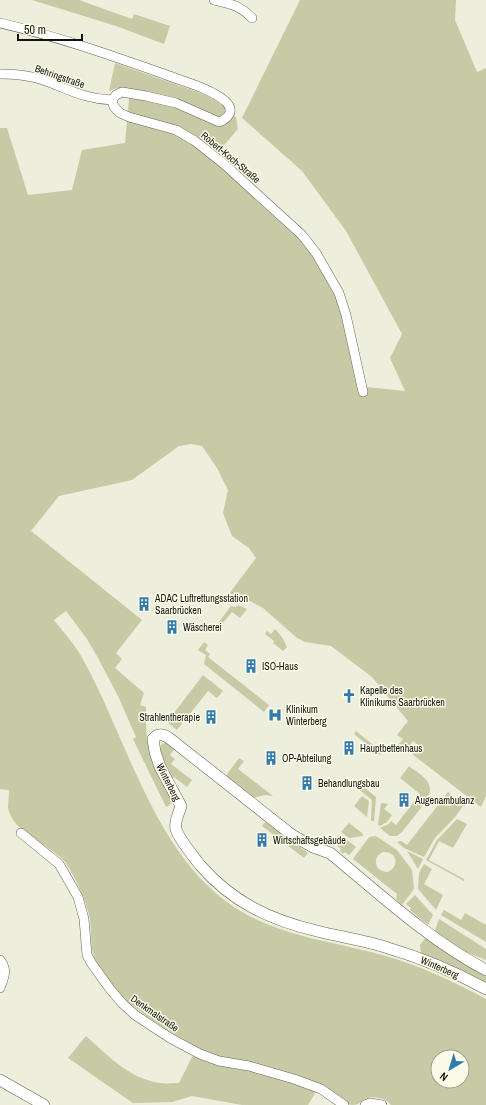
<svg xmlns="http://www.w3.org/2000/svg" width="486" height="1105" font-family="'Archivo Narrow',sans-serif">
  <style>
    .green { fill: #c7caa4; fill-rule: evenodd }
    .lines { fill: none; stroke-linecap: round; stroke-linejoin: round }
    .minor-casing { stroke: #636555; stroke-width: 10 }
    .tertiary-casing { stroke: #636555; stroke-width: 12 }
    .minor { stroke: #fff; stroke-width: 9 }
    .tertiary { stroke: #fff; stroke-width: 11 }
    .labels { text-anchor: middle; stroke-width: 3; stroke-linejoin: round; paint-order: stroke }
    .street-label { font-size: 10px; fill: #13130d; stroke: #fafce9 }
    .poi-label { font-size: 10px; fill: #13130d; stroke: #fafce9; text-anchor: start }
  </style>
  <rect width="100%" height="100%" fill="#edeedc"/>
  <path class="green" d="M32,0H79L132,19L134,14L170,26L164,44L116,26Z
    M300,0H456L455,20L477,72L486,68V796L481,807L412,754L416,750L419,752L422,748L413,741L410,745L414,749L410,753L399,744L403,739L397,735L408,721L372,677L331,646L305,642L297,638L263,608L248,600L229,594L256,558L249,548L232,536L223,513L228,490L217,468L202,446L191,444L179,446L132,480L59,496L31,531L142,620L116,653L122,659L115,668L144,693L140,705L146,707C146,718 146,729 147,739C150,762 162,783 174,802L166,807L133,739L136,737L118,696L98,658L87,639L66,611L54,620C65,634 77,647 85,663C129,744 158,865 244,913C286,937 335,942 382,955C419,965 452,981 486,999V1105H391C386,1098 373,1095 365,1099C360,1102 359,1105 352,1105C345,1104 326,1089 320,1085L308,1105H242L192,1096L172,1102L133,1103L68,1058L86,1036C107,1055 130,1079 160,1083C166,1084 172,1083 179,1083L197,1047C161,1027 107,996 93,953C90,943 92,931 90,920C88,904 75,876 65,862C51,845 12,832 8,808C8,803 9,796 9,790L0,789V128H7L28,195L72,190L82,150L125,143L130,89L117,88L109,91L115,63L206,95L218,102L236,117L238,129L212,159L298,238L313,255L329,282L342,312L357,386L405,391L390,358L402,334L346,231L302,171L242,118ZM438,1057H462V1081H438Z
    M238,605L247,609L240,618L232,612L222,624L223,626L219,630L215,627L231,606L236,607Z
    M275,629L282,637L287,647L283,651L273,643L274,641L265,634L267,631L271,634Z
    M204,642L208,645L205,650L210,654L208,657L269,705L264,712L204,664L206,655L198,650Z
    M203,675L223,691L217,698L208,691L177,730L167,722Z
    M356,731L382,752L380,755L354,734Z
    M166,742L175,748L170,755L175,759L171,764L192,780L187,787L174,777L170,781L167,775L160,749L161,745Z
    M239,758L244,761L238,769L273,796L265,795L253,798L225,777Z
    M409,766C422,776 435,781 428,799L402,832L397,836H390L380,828L389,824L391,821L396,825L420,794L400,778Z
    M360,784L376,797L374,821H371V819L372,800L357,788Z
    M448,792L461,802L463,806L455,817L435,838L424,857L404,848L397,842L401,841L407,845Z
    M362,796L369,801L367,817L354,806Z
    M381,803L388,804L384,809L392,815L387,822L380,826L378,825Z
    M457,819L467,824L453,848L439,841L429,860L464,879V881L426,860L437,840Z
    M265,822L308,853L304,858L262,826Z
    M349,823L362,833L363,836L349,838L341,832Z
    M339,834L356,847L349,855L345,852L343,854L340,851L341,849L333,842Z
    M376,836L397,850L412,870L414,889L402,905L396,899L397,894L353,859L369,837ZM383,852C397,851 400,866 388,872C375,872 371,858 383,852Z
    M407,851L423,859L418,869Z
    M424,864L432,869L424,884L443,895L436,910L418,889L419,873Z
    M415,895L433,915L428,925L410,910L411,908L406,904Z
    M444,910L461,920L465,913L486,925V942L441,915Z
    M439,919L486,949V960L461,950L434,933Z
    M426,937L486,974V984L421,953L420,945Z"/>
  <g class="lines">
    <defs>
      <path id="minor" d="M214,0C231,4 239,5 252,18
        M0,23C56,36 110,55 164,74C184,82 208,87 225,101C235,110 229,118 219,122L176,103L146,96L122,92L116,95L112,100L114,107L120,113L129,117L176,130L195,141L224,164L302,235L316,253L339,293L346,315L363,392
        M0,74C14,74 27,75 40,79C67,88 83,99 112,100
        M21,833L59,864L78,897L84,919L87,955L92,964L110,989L122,1003L135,1015L170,1038L200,1054L219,1061L249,1066L294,1079L321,1089L344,1105
        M0,960C8,970 4,977 0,988
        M365,1105L370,1103L382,1105"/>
      <path id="tertiary" d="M486,970C429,940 380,894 330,853L313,847L292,835L169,738C163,734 158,733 153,739L155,752L160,767L181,806C179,813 174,822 176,829C178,838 194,857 200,865C232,902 270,920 317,931C340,937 365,940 388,948C422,958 455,972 486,989
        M0,1080L44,1105"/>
    </defs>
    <use href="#minor" class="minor-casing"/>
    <use href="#tertiary" class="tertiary-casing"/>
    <use href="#minor" class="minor"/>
    <use href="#tertiary" class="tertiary"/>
  </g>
  <defs>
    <symbol id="building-bare" viewBox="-9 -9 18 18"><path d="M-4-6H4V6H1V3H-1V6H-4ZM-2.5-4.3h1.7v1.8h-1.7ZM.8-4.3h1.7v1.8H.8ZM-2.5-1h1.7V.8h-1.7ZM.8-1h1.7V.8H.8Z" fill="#337aaf" stroke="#fafce9" stroke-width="2.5" paint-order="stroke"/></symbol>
    <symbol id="church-bare" viewBox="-9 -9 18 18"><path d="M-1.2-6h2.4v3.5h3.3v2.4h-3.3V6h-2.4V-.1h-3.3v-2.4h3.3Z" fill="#337aaf" stroke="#fafce9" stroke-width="2.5" paint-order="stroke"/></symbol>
    <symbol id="hospital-bare" viewBox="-9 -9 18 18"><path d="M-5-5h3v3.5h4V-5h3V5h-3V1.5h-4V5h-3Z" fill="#337aaf" stroke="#fafce9" stroke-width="2.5" paint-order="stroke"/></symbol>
  </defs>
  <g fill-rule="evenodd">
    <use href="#building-bare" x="134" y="594" width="20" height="20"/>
    <use href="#building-bare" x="162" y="617" width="20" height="20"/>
    <use href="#building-bare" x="241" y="656" width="20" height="20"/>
    <use href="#church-bare" x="339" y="686" width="20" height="20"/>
    <use href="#hospital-bare" x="265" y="705" width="20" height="20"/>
    <use href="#building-bare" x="201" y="707" width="20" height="20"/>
    <use href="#building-bare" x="339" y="738" width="20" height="20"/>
    <use href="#building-bare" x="261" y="748" width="20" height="20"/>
    <use href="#building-bare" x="297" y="773" width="20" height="20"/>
    <use href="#building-bare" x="394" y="790" width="20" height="20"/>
    <use href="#building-bare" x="252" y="830" width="20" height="20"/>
  </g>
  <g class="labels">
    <g class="street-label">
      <text transform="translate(60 76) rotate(19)" y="4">Behringstraße</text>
      <text transform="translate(231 157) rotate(40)" y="4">Robert-Koch-Straße</text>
      <text transform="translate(169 782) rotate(63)" y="4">Winterberg</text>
      <text transform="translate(440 967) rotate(24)" y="4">Winterberg</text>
      <text transform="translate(155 1013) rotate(35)" y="4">Denkmalstraße</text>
    </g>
    <g class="poi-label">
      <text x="155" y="602">ADAC Luftrettungsstation<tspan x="155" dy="12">Saarbrücken</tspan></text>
      <text x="183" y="631">Wäscherei</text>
      <text x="262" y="670">ISO-Haus</text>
      <text x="360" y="694">Kapelle des<tspan x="360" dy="12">Klinikums Saarbrücken</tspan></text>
      <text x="286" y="713">Klinikum<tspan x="286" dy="12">Winterberg</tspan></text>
      <text x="200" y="721" text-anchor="end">Strahlentherapie</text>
      <text x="360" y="752">Hauptbettenhaus</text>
      <text x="282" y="762">OP-Abteilung</text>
      <text x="318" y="787">Behandlungsbau</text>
      <text x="415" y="804">Augenambulanz</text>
      <text x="273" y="844">Wirtschaftsgebäude</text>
    </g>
  </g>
  <g transform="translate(450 1069) rotate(218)"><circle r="19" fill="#fafce9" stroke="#9e9f91"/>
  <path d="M0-3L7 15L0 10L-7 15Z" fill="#337aaf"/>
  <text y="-6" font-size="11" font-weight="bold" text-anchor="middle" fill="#13130d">N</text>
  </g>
  <path d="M18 34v6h64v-6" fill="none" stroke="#13130d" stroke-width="2"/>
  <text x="24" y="34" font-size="12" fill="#13130d" stroke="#fafce9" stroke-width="3" paint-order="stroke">50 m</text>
</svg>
